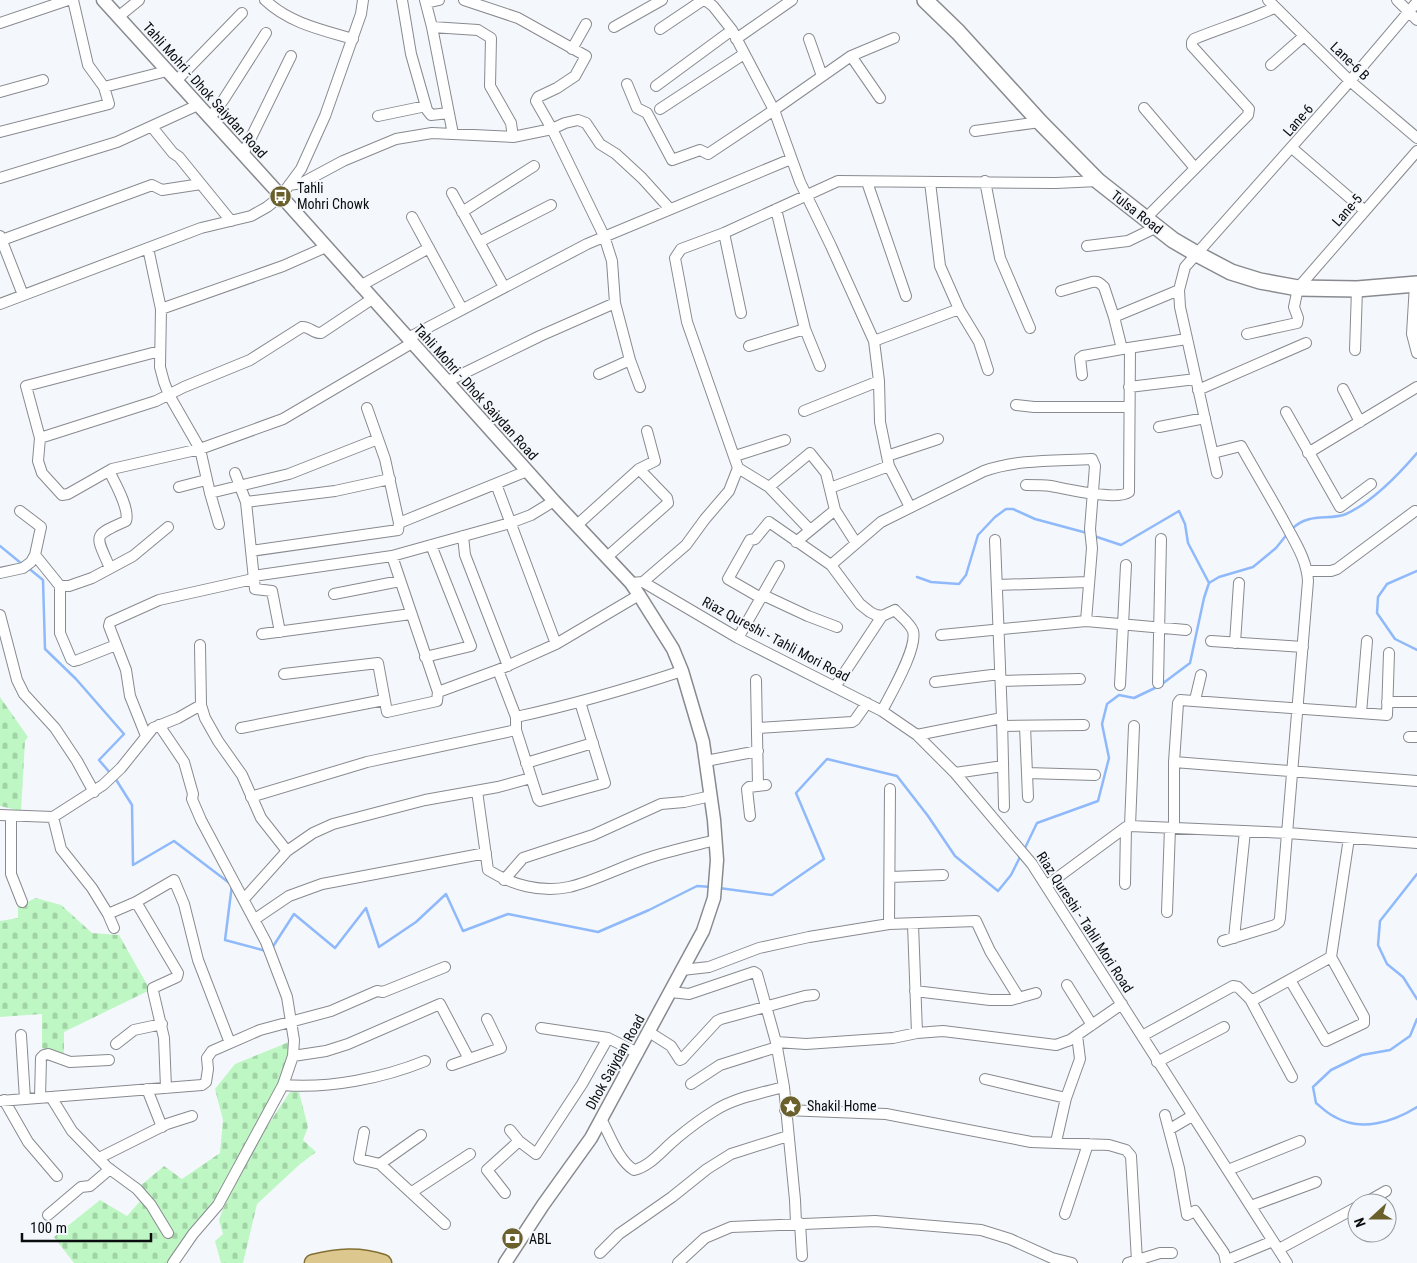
<svg xmlns="http://www.w3.org/2000/svg" width="1417" height="1263" font-family="'Roboto Condensed',sans-serif">
  <style>
    .cemetery { fill: url(#cemetery-stones) }
    .lines { fill: none; stroke-linecap: round; stroke-linejoin: round }
    .stream { stroke: #8fb9fb; stroke-width: 2.5 }
    .minor-casing { stroke: #888a8f; stroke-width: 12 }
    .tertiary-casing { stroke: #888a8f; stroke-width: 15 }
    .secondary-casing { stroke: #888a8f; stroke-width: 18 }
    .primary-casing { stroke: #836f32; stroke-width: 19 }
    .minor { stroke: #fff; stroke-width: 10 }
    .tertiary { stroke: #fff; stroke-width: 12 }
    .secondary { stroke: #fff; stroke-width: 15 }
    .primary { stroke: #dcc88f; stroke-width: 16 }
    .labels { text-anchor: middle; stroke-width: 4; stroke-linejoin: round; paint-order: stroke }
    .street-label { font-size: 14px; fill: #0b0c0e; stroke: #f4f8fc }
    .poi-label { font-size: 14px; fill: #0b0c0e; stroke: #f4f8fc; text-anchor: start }
  </style>
  <defs>
    <pattern id="cemetery-stones" width="16" height="16" patternUnits="userSpaceOnUse" patternTransform="scale(1.25)"><rect width="16" height="16" fill="#bef7c3"/><path d="M2 7V4a2 2 0 0 1 4 0v3zM10 15v-3a2 2 0 0 1 4 0v3z" fill="#a2d3a6"/></pattern>
  </defs>
  <rect width="100%" height="100%" fill="#f4f8fc"/>
  <path class="cemetery" d="M0,697L28,737L25,741L21,811L0,806Z
    M36,898L61,905L92,933L119,935L150,990L64,1032V1056L42,1048V1014L0,1017V921L18,918V906Z
    M294,1040L284,1078L218,1200L169,1263H74L54,1237L100,1200L127,1216L143,1198L140,1186L164,1166L182,1179L220,1153L223,1120L215,1089L235,1064Z
    M290,1092H299L308,1127L303,1140L316,1152L299,1165L257,1204L243,1263H221L215,1241L223,1234L219,1220L223,1209L251,1150Z"/>
  <g class="lines">
    <path class="stream" d="M1292,529C1308,512 1330,521 1346,514C1372,502 1399,474 1417,453
      M1094,536L1121,545L1179,511L1185,524L1188,543L1209,583
      M0,546L22,564
      M27,567L43,580L45,649L76,679L124,734L99,760L111,774
      M1417,571L1387,584L1378,597L1377,613L1395,639L1417,650
      M917,577L931,582L959,584L966,575L978,535L995,517L1006,509H1013L1035,519L1087,533
      M1162,684L1190,663L1204,598L1209,583L1219,577L1253,567L1276,548L1288,533
      M115,778L132,805L133,865L174,841L232,885L225,940L266,951
      M1024,850L1037,823L1098,801L1109,758L1102,724L1107,704L1119,695L1134,698L1157,687
      M1417,874L1380,921L1378,945L1387,964L1403,977L1417,999
      M719,888L772,895L824,859L796,793L827,759L897,776L928,816L955,856L998,891L1011,875L1021,855
      M272,948L294,914L335,948L366,908L379,947L416,922L446,894L463,931L508,914L598,932L649,910L697,886L712,887
      M1417,1019L1410,1036L1390,1050L1362,1055L1331,1070L1313,1087L1316,1103C1322,1108 1328,1114 1335,1117C1361,1132 1393,1122 1417,1107"/>
    <defs>
      <path id="minor" d="M73,0L88,65L104,87
        M265,0C289,23 322,30 353,39
        M402,0L411,54L427,110L431,115L449,113
        M425,0L432,27L453,134
        M464,0L518,18L586,56L575,76L557,88L538,97L536,101L552,129L604,236L612,261L615,303L630,360L640,387
        M705,0L713,6L732,30L774,110L800,182L831,246L874,341L879,381L880,422L889,466L910,507
        M1268,0L1350,81L1417,138
        M1397,0L1417,20
        M426,3L439,0
        M118,17L139,0
        M0,23L68,0
        M432,27L478,30L491,38L490,86L511,123L513,137
        M614,27L662,0
        M660,29L703,0
        M736,39L792,0
        M809,39L822,76
        M572,49L586,24
        M851,56L880,98
        M1271,65L1304,36
        M176,81L242,13
        M627,84L637,108L647,113L672,160L700,150L708,154L774,110L851,56L894,38
        M656,86L732,30
        M0,92L43,80
        M1144,108L1195,168
        M660,109L744,54
        M378,116L426,106
        M210,118L224,99L266,33
        M152,127L173,153L179,157L231,221
        M975,131L1040,122
        M0,132L109,104L104,87L167,71
        M1292,148L1365,211
        M243,154L291,56
        M0,178L117,142L198,105
        M985,181L1000,258L1030,328
        M867,182L906,296
        M930,182L940,266L959,309L979,342L988,370
        M289,185L302,183L343,161L396,139L432,133L513,137L552,129L565,123L578,120L586,123L600,144L616,154L642,178L670,209
        M452,193L504,287
        M776,209L805,329L820,366
        M462,212L534,166
        M412,217L462,309
        M1146,218L1248,115L1249,109L1192,46V42L1194,39C1221,28 1248,20 1274,8
        M724,233L741,313
        M0,236L23,295
        M2,240L152,185L162,190L201,184
        M479,242L551,205
        M1087,246L1128,241L1157,227
        M148,248L161,309L160,367L164,382L169,395L200,449L210,493L289,474L378,439
        M1415,284L1412,334L1417,353
        M360,286L429,248
        M1061,291L1092,282C1098,281 1100,283 1104,287L1114,317L1122,349L1187,339
        M0,304L201,228L251,216L267,207L281,196L301,169L325,116L361,14L363,0
        M161,309L283,266L326,247
        M1114,317L1179,290
        M1247,334L1297,323L1298,318L1294,307L1298,288L1417,151
        M408,338L587,244L791,159
        M874,341L959,309
        M749,346L805,329
        M1355,350L1357,289
        M160,351L26,386L40,438L38,461L42,473L62,495L68,494L112,469L200,449L283,419L412,343
        M599,374L630,360
        M1082,375L1080,358L1083,356L1122,349
        M446,382L540,336L615,303
        M1129,387L1196,379
        M1343,389L1360,422
        M1198,390L1306,343
        M1016,405L1034,407H1129
        M804,411L879,381
        M1286,412L1340,507L1371,484
        M1159,427L1205,418
        M40,438L156,401L184,387L250,360L302,327C309,326 314,334 321,333L372,299
        M1213,453L1241,446C1256,473 1272,499 1287,527C1296,544 1307,561 1308,581L1280,918L1279,922L1275,925L1223,941
        M1308,453L1417,387
        M735,456L785,440
        M887,456L938,439
        M738,468L769,487L810,530
        M109,471C115,483 130,509 126,521C92,536 95,534 110,568
        M235,473L246,502L255,589L272,591L280,632
        M1217,473L1180,307L1179,290L1185,267L1350,81L1417,2
        M496,484L556,644
        M1026,485C1034,485 1043,485 1051,486C1066,489 1117,501 1129,492L1130,348
        M179,487L206,480
        M769,487L810,453L826,473L835,510L856,543
        M830,488L889,466
        M210,493L219,524
        M246,502L335,491L390,479
        M399,523L527,471
        M577,525L639,469L655,461L647,431
        M463,536L465,555L508,666
        M995,540L1002,718L1004,807
        M796,542L835,510
        M251,551L398,530L399,523L385,459L367,408
        M35,555L60,586H69L92,578L133,556L168,527
        M607,557L668,503L667,498L639,469
        M831,565L881,522L984,471C1018,459 1055,461 1092,459L1095,466L1090,529L1092,548L1086,621
        M1307,571H1331L1337,569L1415,511
        M0,573L23,568L31,562L35,555L41,527L20,511
        M253,576L392,556L510,523L531,515L554,501
        M643,582L686,545L705,519L729,491L738,468L687,322L675,258L681,249L724,233L838,181L1056,183L1098,181
        M631,583L643,582L738,638L882,711L917,735L955,773L1032,864L1287,1263
        M997,585L1089,582
        M60,586V633L71,659L74,661L78,660L116,645
        M334,594L400,581
        M763,595L808,616L837,627
        M761,598L728,579L750,540L755,539L769,522L831,565L860,604L870,612L876,615L882,616L895,610C900,616 910,623 913,631C918,648 890,695 882,711
        M0,615L17,680L24,694L55,728L77,761L94,792
        M262,634L411,614
        M941,635L1086,621L1186,630
        M738,638L779,566
        M1211,641L1303,647
        M1235,643L1239,583
        M200,645L201,705L205,718L218,741L242,775L261,818L287,851
        M425,657L471,646L431,545
        M498,670L516,717V730L538,799L540,801L605,783L580,702
        M284,674L378,663L387,712L437,701L438,692L392,556
        M756,680L758,786
        M1001,681L1080,679
        M935,682L1000,674
        M1158,683L1161,539
        M1120,685L1126,565
        M835,687L882,616
        M438,692L498,670L556,644L639,595
        M1195,700L1201,675
        M1387,702H1417
        M1361,713L1367,641
        M516,717C572,705 627,689 682,671
        M159,725L184,762L193,794L192,799L201,820L266,942L287,997L294,1040L293,1056L283,1085L218,1205L193,1234L173,1263
        M1002,726L1084,725
        M1025,726L1028,797
        M241,728L384,700
        M758,728L852,722L855,720L867,703
        M917,735L1002,718
        M146,736L130,696L126,670L109,626L110,622L159,600L253,579
        M1409,737H1417
        M706,761L758,751
        M1174,762L1417,781
        M526,763L593,743
        M955,773L1003,766
        M1027,773L1095,775
        M477,791L488,870C512,885 541,893 569,887C592,882 621,867 645,859C668,851 692,846 716,840
        M251,797L367,762L516,730
        M0,815L53,817L103,785L121,768L153,728L178,718L201,705
        M11,816V874L22,902
        M750,816L747,789L749,787L766,785
        M53,817L61,849L92,888L108,914L114,928
        M1130,826L1134,726
        M1174,828V762L1178,703L1180,700L1387,715L1389,653
        M890,877L943,875
        M504,880L523,858L593,835L661,804L684,802L711,796
        M1125,884L1126,827
        M1046,886L1126,827L1130,826L1288,833L1417,843
        M244,899L287,851L313,833L333,824L425,800L498,787L531,778
        M136,902L178,973L177,977L153,988V991L164,1038L166,1088
        M1167,912L1170,828
        M108,914L136,902L174,880L184,904L198,960L230,1043
        M255,919L289,896L322,884L486,853
        M889,924L890,789
        M913,924L917,1033
        M1234,938L1245,831
        M682,970L709,967L759,948L809,937L889,924L976,921L990,951L1019,998
        M1290,980L1326,1041L1364,1023V1017L1331,957
        M1067,985L1092,1025
        M915,991L990,1000H1011L1036,993
        M671,992L689,994L754,972L757,974L776,1042L784,1087L795,1200L796,1223
        M1250,999L1292,1077
        M541,1028L608,1038L638,1053
        M649,1032L671,1046L680,1060L682,1059L717,1021L721,1019L805,996L814,995
        M21,1035L25,1099
        M1142,1036L1233,986L1238,987L1250,999H1255L1331,957L1349,838
        M776,1042L806,1044L893,1038L917,1033L943,1031L1056,1045L1070,1040L1122,1004
        M116,1044L134,1030L162,1024
        M293,1056L326,1051L348,1044L440,1004L469,1059
        M1157,1062L1224,1027
        M452,1065L501,1048L487,1019
        M985,1079L1066,1098
        M691,1084L720,1065L777,1047
        M283,1085C329,1089 383,1078 425,1061
        M147,1089L162,1127
        M51,1097L72,1131L107,1167L137,1189L151,1205L168,1233
        M40,1098L41,1058L44,1055L48,1054L70,1062L109,1060
        M4,1100L28,1142L57,1176
        M0,1101L202,1085L206,1082L208,1069L207,1058L212,1051L260,1030L331,1011L377,991L383,992L445,967
        M785,1110L886,1114L1031,1142L1109,1145L1126,1150L1131,1156L1137,1261
        M1165,1115L1179,1168L1187,1215L1195,1211L1224,1253L1226,1263
        M601,1119C610,1135 618,1160 634,1170C651,1166 663,1149 677,1138C689,1128 701,1119 714,1111C734,1098 761,1093 784,1087
        M1170,1129L1192,1116
        M510,1130L519,1141L536,1154L582,1084L608,1038
        M364,1132L359,1159L380,1164L445,1224
        M1056,1142L1066,1098L1080,1059L1077,1035
        M99,1158L167,1124L192,1116
        M380,1164L421,1135
        M1228,1170L1300,1141
        M412,1192L470,1154
        M505,1193L487,1170L519,1141
        M1365,1203L1386,1191
        M1251,1206L1316,1182
        M1065,1214L1088,1144
        M48,1215L81,1187L90,1186L110,1169
        M800,1223L802,1256
        M1279,1249L1357,1207
        M600,1253L619,1234L672,1197L707,1169L731,1154L788,1136
        M1227,1260L1273,1241
        M678,1263L705,1238L731,1227L875,1221L981,1230L1010,1239L1052,1258L1072,1263
        M1128,1263L1160,1253H1172"/>
      <path id="tertiary" d="M103,0L281,196L554,501L631,583L639,595L673,649L682,671L703,742L714,820L717,860L714,898L703,931L591,1138L543,1205L505,1263"/>
      <path id="secondary" d="M925,0L958,32L1040,122L1098,181L1173,240L1197,254L1231,272L1260,281L1298,288L1357,289L1417,284"/>
      <path id="primary" d="M313,1263C338,1257 359,1255 383,1263"/>
    </defs>
    <use href="#minor" class="minor-casing"/>
    <use href="#tertiary" class="tertiary-casing"/>
    <use href="#secondary" class="secondary-casing"/>
    <use href="#primary" class="primary-casing"/>
    <use href="#minor" class="minor"/>
    <use href="#tertiary" class="tertiary"/>
    <use href="#secondary" class="secondary"/>
    <use href="#primary" class="primary"/>
  </g>
  <defs>
    <symbol id="bus-disc" viewBox="-11 -11 22 22"><circle r="9.5" fill="#6b5f2c" stroke="#f4f8fc"/><path d="M-5-6H5V4H4V6H2V4H-2V6H-4V4H-5ZM-3.5-4V0h7V-4ZM-3.5 1.2v1.5H-2V1.2ZM2 1.2v1.5H3.5V1.2Z" fill="#fff"/></symbol>
    <symbol id="sight-disc" viewBox="-11 -11 22 22"><circle r="9.5" fill="#6b5f2c" stroke="#f4f8fc"/><path d="M0-6L1.8-2.2L6-1.7L2.9 1.2L3.7 5.4L0 3.3L-3.7 5.4L-2.9 1.2L-6-1.7L-1.8-2.2Z" fill="#fff"/></symbol>
    <symbol id="bank-disc" viewBox="-11 -11 22 22"><circle r="9.5" fill="#6b5f2c" stroke="#f4f8fc"/><path d="M-6-4H6V4H-6ZM0-2.3a2.3 2.3 0 1 0 0 4.6a2.3 2.3 0 1 0 0-4.6Z" fill="#fff"/></symbol>
  </defs>
  <g fill-rule="evenodd">
    <use href="#bus-disc" x="268" y="184" width="25" height="25"/>
    <use href="#sight-disc" x="778" y="1094" width="25" height="25"/>
    <use href="#bank-disc" x="500" y="1226" width="25" height="25"/>
  </g>
  <g class="labels">
    <g class="street-label">
      <text transform="translate(1350 61) rotate(44)" y="5">Lane-6 B</text>
      <text transform="translate(205 90) rotate(48)" y="5">Tahli Mohri - Dhok Saiydan Road</text>
      <text transform="translate(1298 120) rotate(-49)" y="5">Lane-6</text>
      <text transform="translate(1347 210) rotate(-49)" y="5">Lane-5</text>
      <text transform="translate(1137 212) rotate(38)" y="5">Tulsa Road</text>
      <text transform="translate(476 392) rotate(48)" y="5">Tahli Mohri - Dhok Saiydan Road</text>
      <text transform="translate(776 639) rotate(28)" y="5">Riaz Qureshi - Tahli Mori Road</text>
      <text transform="translate(1085 922) rotate(57)" y="5">Riaz Qureshi - Tahli Mori Road</text>
      <text transform="translate(615 1062) rotate(-61)" y="5">Dhok Saiydan Road</text>
    </g>
    <g class="poi-label">
      <text x="297" y="193">Tahli<tspan x="297" dy="16">Mohri Chowk</tspan></text>
      <text x="807" y="1111">Shakil Home</text>
      <text x="529" y="1244">ABL</text>
    </g>
  </g>
  <g transform="translate(1372 1218) rotate(249)"><circle r="24" fill="#f4f8fc" stroke="#979a9d"/>
  <path d="M0-4L9 19L0 12L-9 19Z" fill="#6b5f2c"/>
  <text y="-8" font-size="14" font-weight="bold" text-anchor="middle" fill="#0b0c0e">N</text>
  </g>
  <path d="M22 1233v8h129v-8" fill="none" stroke="#0b0c0e" stroke-width="2.5"/>
  <text x="30" y="1233" font-size="15" fill="#0b0c0e" stroke="#f4f8fc" stroke-width="4" paint-order="stroke">100 m</text>
</svg>
